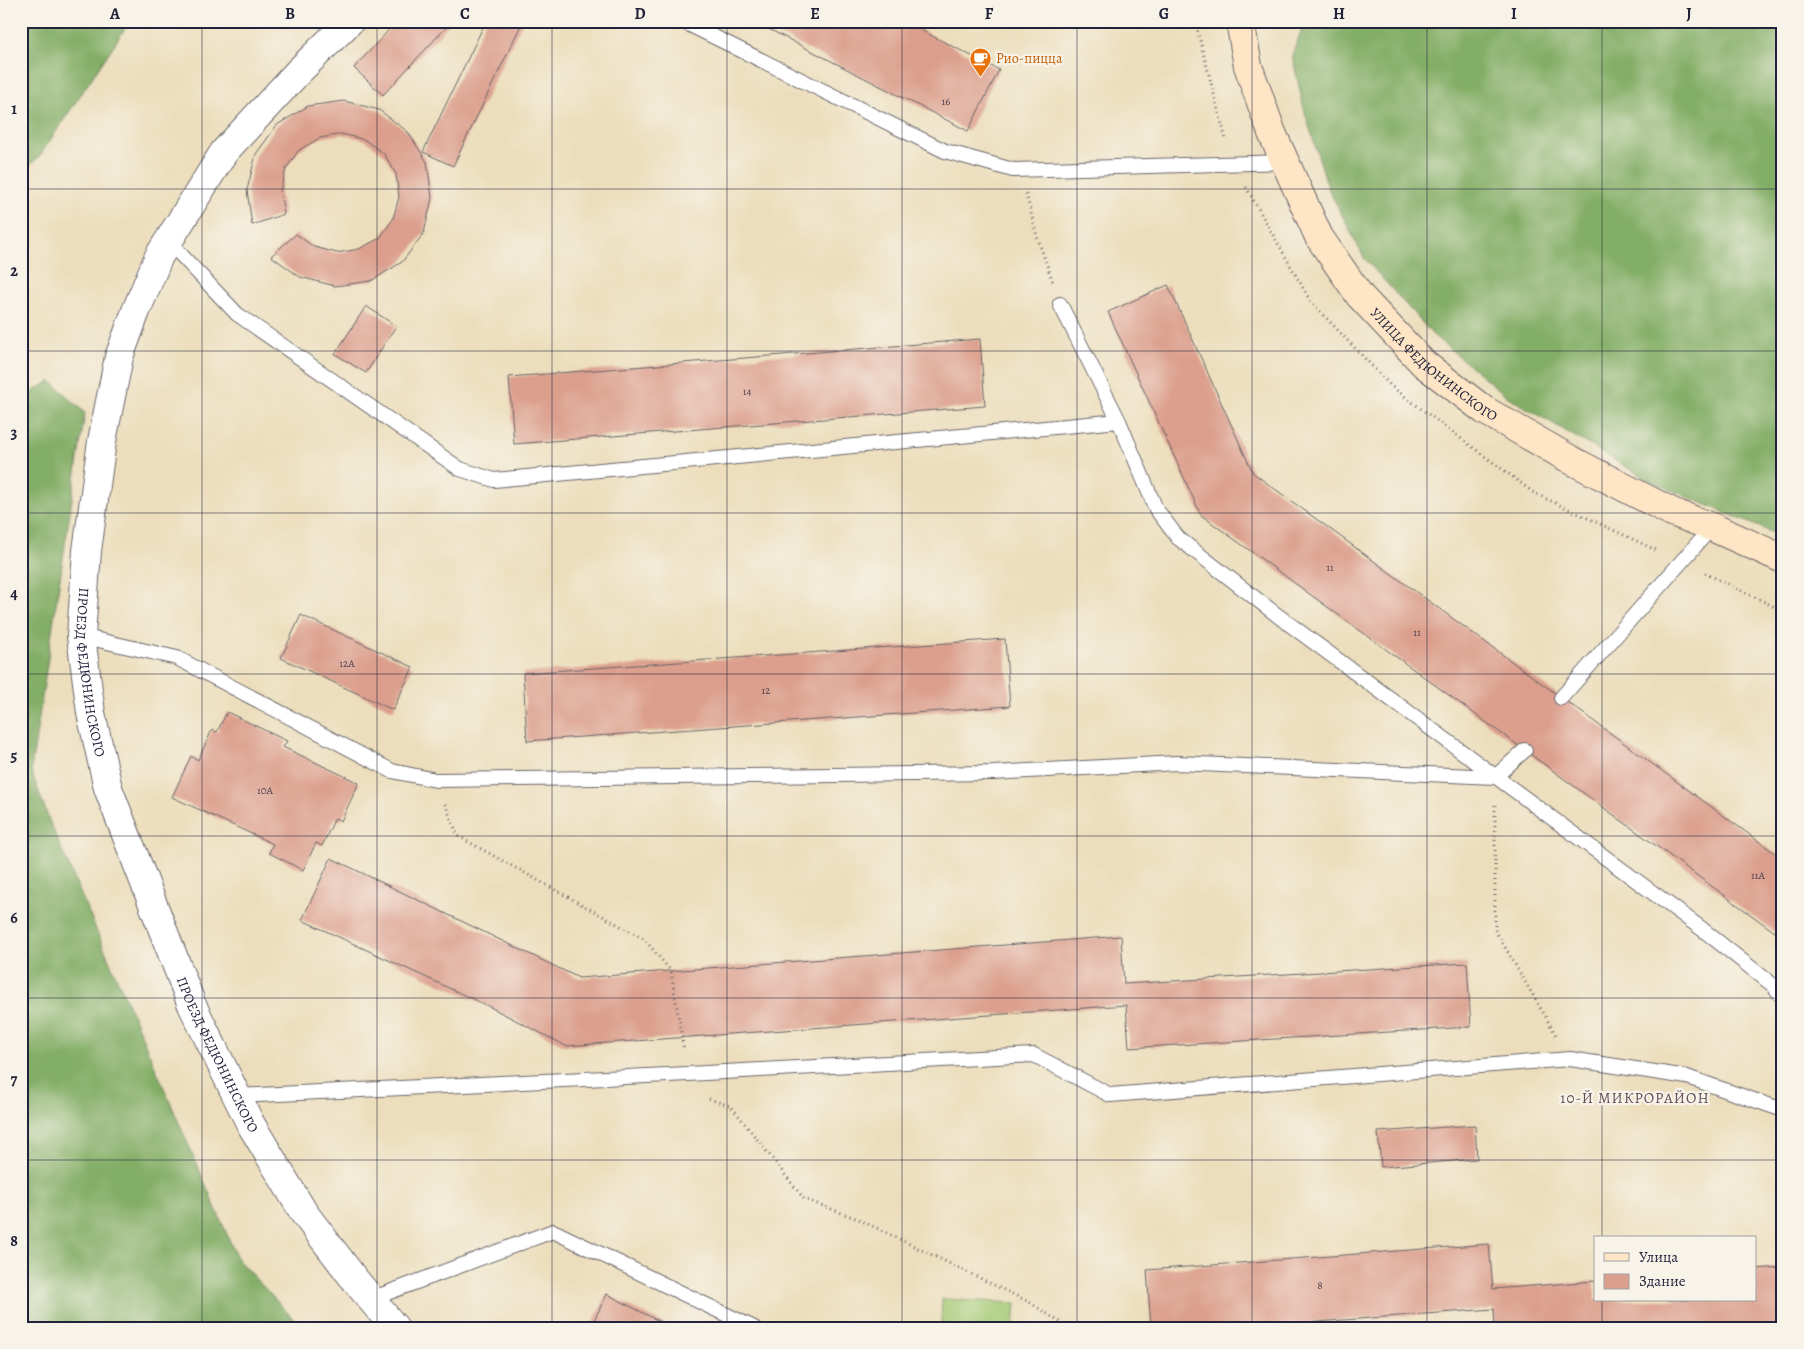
<svg xmlns="http://www.w3.org/2000/svg" width="1804" height="1349" font-family="Alegreya,serif">
  <style>
    .green { fill: #a4ca75; stroke: #637658 }
    .forest { fill: #83ae66; stroke: #526850 }
    .building { fill: #dc9f8d }
    .lines { fill: none; stroke-linecap: round; stroke-linejoin: round }
    .lane-casing { stroke: #696468; stroke-width: 16 }
    .street-casing { stroke: #696468; stroke-width: 30 }
    .secondary-casing { stroke: #696468; stroke-width: 30 }
    .path { stroke: #696468; stroke-width: 3; stroke-dasharray: 1 4; stroke-linecap: butt }
    .lane { stroke: #fff; stroke-width: 14 }
    .street { stroke: #fff; stroke-width: 28 }
    .secondary { stroke: #fde5c5; stroke-width: 28 }
    .grid { fill: none; stroke: #22223b; stroke-width: 1; stroke-opacity: 0.55 }
    .labels { text-anchor: middle; stroke-width: 4.5; stroke-linejoin: round; paint-order: stroke }
    .number-label { font-size: 11px; fill: #504150 }
    .food-label { font-size: 14px; fill: #c56008; stroke: #f7f3e8; text-anchor: start }
    .street-label { font-size: 14px; fill: #22223b; stroke: #f7f3e8 }
    .neighbourhood-label { font-size: 15px; letter-spacing: 1px; fill: #634e58; stroke: #f7f3e8 }
    .neatline { fill: none; stroke: #22223b; stroke-width: 2 }
    .grid-label { font-size: 16px; text-anchor: middle; font-weight: bold; fill: #22223b }
  </style>
  <rect width="100%" height="100%" fill="#f7f3e8"/>
  <filter id="ink" filterUnits="userSpaceOnUse"><feTurbulence type="fractalNoise" baseFrequency=".02" numOctaves="2"/><feDisplacementMap in="SourceGraphic" scale="10" xChannelSelector="R" yChannelSelector="G"/><feConvolveMatrix kernelMatrix="1 2 1 2 8 2 1 2 1" color-interpolation-filters="sRGB"/></filter>
  <filter id="wash" filterUnits="userSpaceOnUse"><feTurbulence type="fractalNoise" baseFrequency=".0096" numOctaves="4" result="noise"/><feDisplacementMap in="SourceGraphic" scale="20" xChannelSelector="R" yChannelSelector="G"/><feGaussianBlur stdDeviation="1.12" result="paint"/><feColorMatrix in="noise" values="0 0 0 0 0 0 0 0 0 0 0 0 0 0 0 0 0 1.4 0 .05"/><feComposite in="paint" operator="in"/></filter>
  <g filter="url(#wash)">
    <rect width="100%" height="100%" fill="#ecdebc"/>
    <path class="green" d="M942,1299L1016,1303L1014,1328H941Z"/>
    <path class="forest" d="M21,21H130L39,157L21,173Z
      M1305,21H1783V537L1650,481L1508,397L1433,335L1364,258L1328,188L1304,109L1292,55Z
      M51,381L85,413L31,770L49,820L238,1260L302,1328H21V398Z"/>
    <g id="blocks">
      <path class="building" d="M397,21H452L383,95L354,68Z
        M486,21H523L453,166L423,152Z
        M753,21H903L999,70L968,131Z
        M344,101L379,110L408,132L427,162L432,198L424,233L402,262L371,281L335,286L300,277L271,256L296,234L314,247L337,253L359,249L380,238L393,219L399,197L396,174L384,154L365,140L342,134L320,138L299,150L286,169L280,191L284,214L252,225L247,190L256,154L277,125L308,106Z
        M1168,285L1253,473L1783,859V938L1201,515L1108,312Z
        M366,306L396,326L366,373L335,354Z
        M980,339L985,406L514,444L509,377Z
        M301,615L413,667L393,710L281,658Z
        M1005,639L1010,706L527,741L523,673Z
        M227,712L287,741L283,747L359,783L341,821L335,818L322,846L316,843L303,870L269,853L273,844L172,797L191,756L198,760L212,730L217,732Z
        M331,858L579,978L1121,936L1124,984L1467,963L1471,1027L1129,1048L1126,1005L566,1046L490,1007L302,920Z
        M1475,1125L1477,1159L1381,1167L1378,1132Z
        M1489,1244L1493,1289L1595,1281V1300H1755V1269L1783,1267V1328H1495L1494,1309L1235,1328H1151L1147,1270Z
        M607,1294L672,1328H590Z"/>
    </g>
  </g>
  <g filter="url(#ink)">
    <use href="#blocks" fill-opacity="0" stroke="#696468" stroke-width="1"/>
    <g class="lines">
      <defs>
        <path id="lane" d="M682,21L945,151L1013,170L1286,162
          M168,241L237,314L460,469L494,480L1119,421
          M1060,304L1119,421L1156,509L1178,538L1277,615L1702,929L1774,986L1783,998
          M81,636L177,658L392,771L436,780L993,773L1177,763L1495,777L1525,750
          M1561,698L1712,527
          M236,1096L688,1074L1034,1055L1110,1095L1570,1059L1687,1077L1783,1110
          M371,1299L553,1231L754,1328"/>
        <g id="street">
          <path id="s1" d="M350,21L298,72L224,152L159,256L136,311L119,357L102,441L87,551L81,636L91,713L108,788L192,1005L250,1123L304,1213L355,1280L395,1328"/>
        </g>
        <g id="secondary">
          <path id="s2" d="M1240,21L1248,66L1272,133L1319,237L1360,296L1424,364L1484,410L1573,461L1672,512L1712,527L1783,559"/>
        </g>
      </defs>
      <use href="#lane" class="lane-casing"/>
      <use href="#street" class="street-casing"/>
      <use href="#secondary" class="secondary-casing"/>
      <path class="path" d="M1195,21L1226,140
        M1246,187L1311,302L1392,387L1534,493L1658,551
        M1026,194L1038,240L1053,282
        M1705,573L1783,611
        M445,804L458,836L644,939L671,971L684,1051
        M1495,805V930L1556,1035
        M709,1099L731,1106L804,1199L858,1219L1029,1302L1069,1328"/>
      <use href="#lane" class="lane"/>
      <use href="#street" class="street"/>
      <use href="#secondary" class="secondary"/>
    </g>
  </g>
  <path class="grid" d="M202,21V1328M377,21V1328M552,21V1328M727,21V1328M902,21V1328M1077,21V1328M1252,21V1328M1427,21V1328M1602,21V1238M21,189H1783M21,351H1783M21,513H1783M21,674H1783M21,836H1783M21,998H1783M21,1160H1783M1602,1300V1328"/>
  <defs>
    <symbol id="cafe-pin" viewBox="-11 -11 22 30"><path d="M0 17L-7.5 6A9.5 9.5 0 1 1 7.5 6Z" fill="#e8710a" stroke="#f7f3e8"/><path d="M-5.5-4.5H6V0H3Q3 3.5 0 3.5H-2.5Q-5.5 3.5-5.5 0ZM3-3.2v2h1.7v-2ZM-6 4.5H4V6H-6Z" fill="#fff"/></symbol>
  </defs>
  <g fill-rule="evenodd">
    <use href="#cafe-pin" x="968" y="46" width="25" height="34"/>
  </g>
  <g class="labels">
    <g class="number-label">
      <text x="946" y="105">16</text>
      <text x="747" y="395">14</text>
      <text x="1330" y="571">11</text>
      <text x="1417" y="636">11</text>
      <text x="347" y="667">12А</text>
      <text x="766" y="694">12</text>
      <text x="265" y="794">10А</text>
      <text x="1758" y="879">11А</text>
      <text x="1320" y="1289">8</text>
    </g>
    <g class="food-label">
      <text x="996" y="63">Рио-пицца</text>
    </g>
    <g class="street-label">
      <text dy="5" stroke="none"><textPath href="#s2" startOffset="404">УЛИЦА ФЕДЮНИНСКОГО</textPath></text>
      <text dy="5" stroke="none"><textPath href="#s1" startOffset="732">ПРОЕЗД ФЕДЮНИНСКОГО</textPath></text>
      <text dy="5" stroke="none"><textPath href="#s1" startOffset="1138">ПРОЕЗД ФЕДЮНИНСКОГО</textPath></text>
    </g>
    <g class="neighbourhood-label">
      <text x="1635" y="1103">10-Й МИКРОРАЙОН</text>
    </g>
  </g>
  <rect width="1804" height="1349" fill="none" stroke="#f7f3e8" stroke-width="55"/>
  <rect x="1594" y="1236" width="162" height="65" fill="#f7f3e8" stroke="#a29fa3"/>
  <rect x="1604" y="1253" width="25" height="8" fill="#fde5c5" stroke="#a29fa3"/>
  <text x="1639" y="1262" font-size="15" fill="#22223b">Улица</text>
  <rect x="1604" y="1274" width="25" height="15" fill="#dc9f8d" stroke="#a29fa3"/>
  <text x="1639" y="1286" font-size="15" fill="#22223b">Здание</text>
  <rect x="28" y="28" width="1748" height="1294" class="neatline"/>
  <g class="grid-label">
    <text x="115" y="19">A</text>
    <text x="290" y="19">B</text>
    <text x="465" y="19">C</text>
    <text x="640" y="19">D</text>
    <text x="815" y="19">E</text>
    <text x="989" y="19">F</text>
    <text x="1164" y="19">G</text>
    <text x="1339" y="19">H</text>
    <text x="1514" y="19">I</text>
    <text x="1689" y="19">J</text>
    <text x="14" y="114">1</text>
    <text x="14" y="276">2</text>
    <text x="14" y="438">3</text>
    <text x="14" y="599">4</text>
    <text x="14" y="761">5</text>
    <text x="14" y="923">6</text>
    <text x="14" y="1085">7</text>
    <text x="14" y="1246">8</text>
  </g>
</svg>
